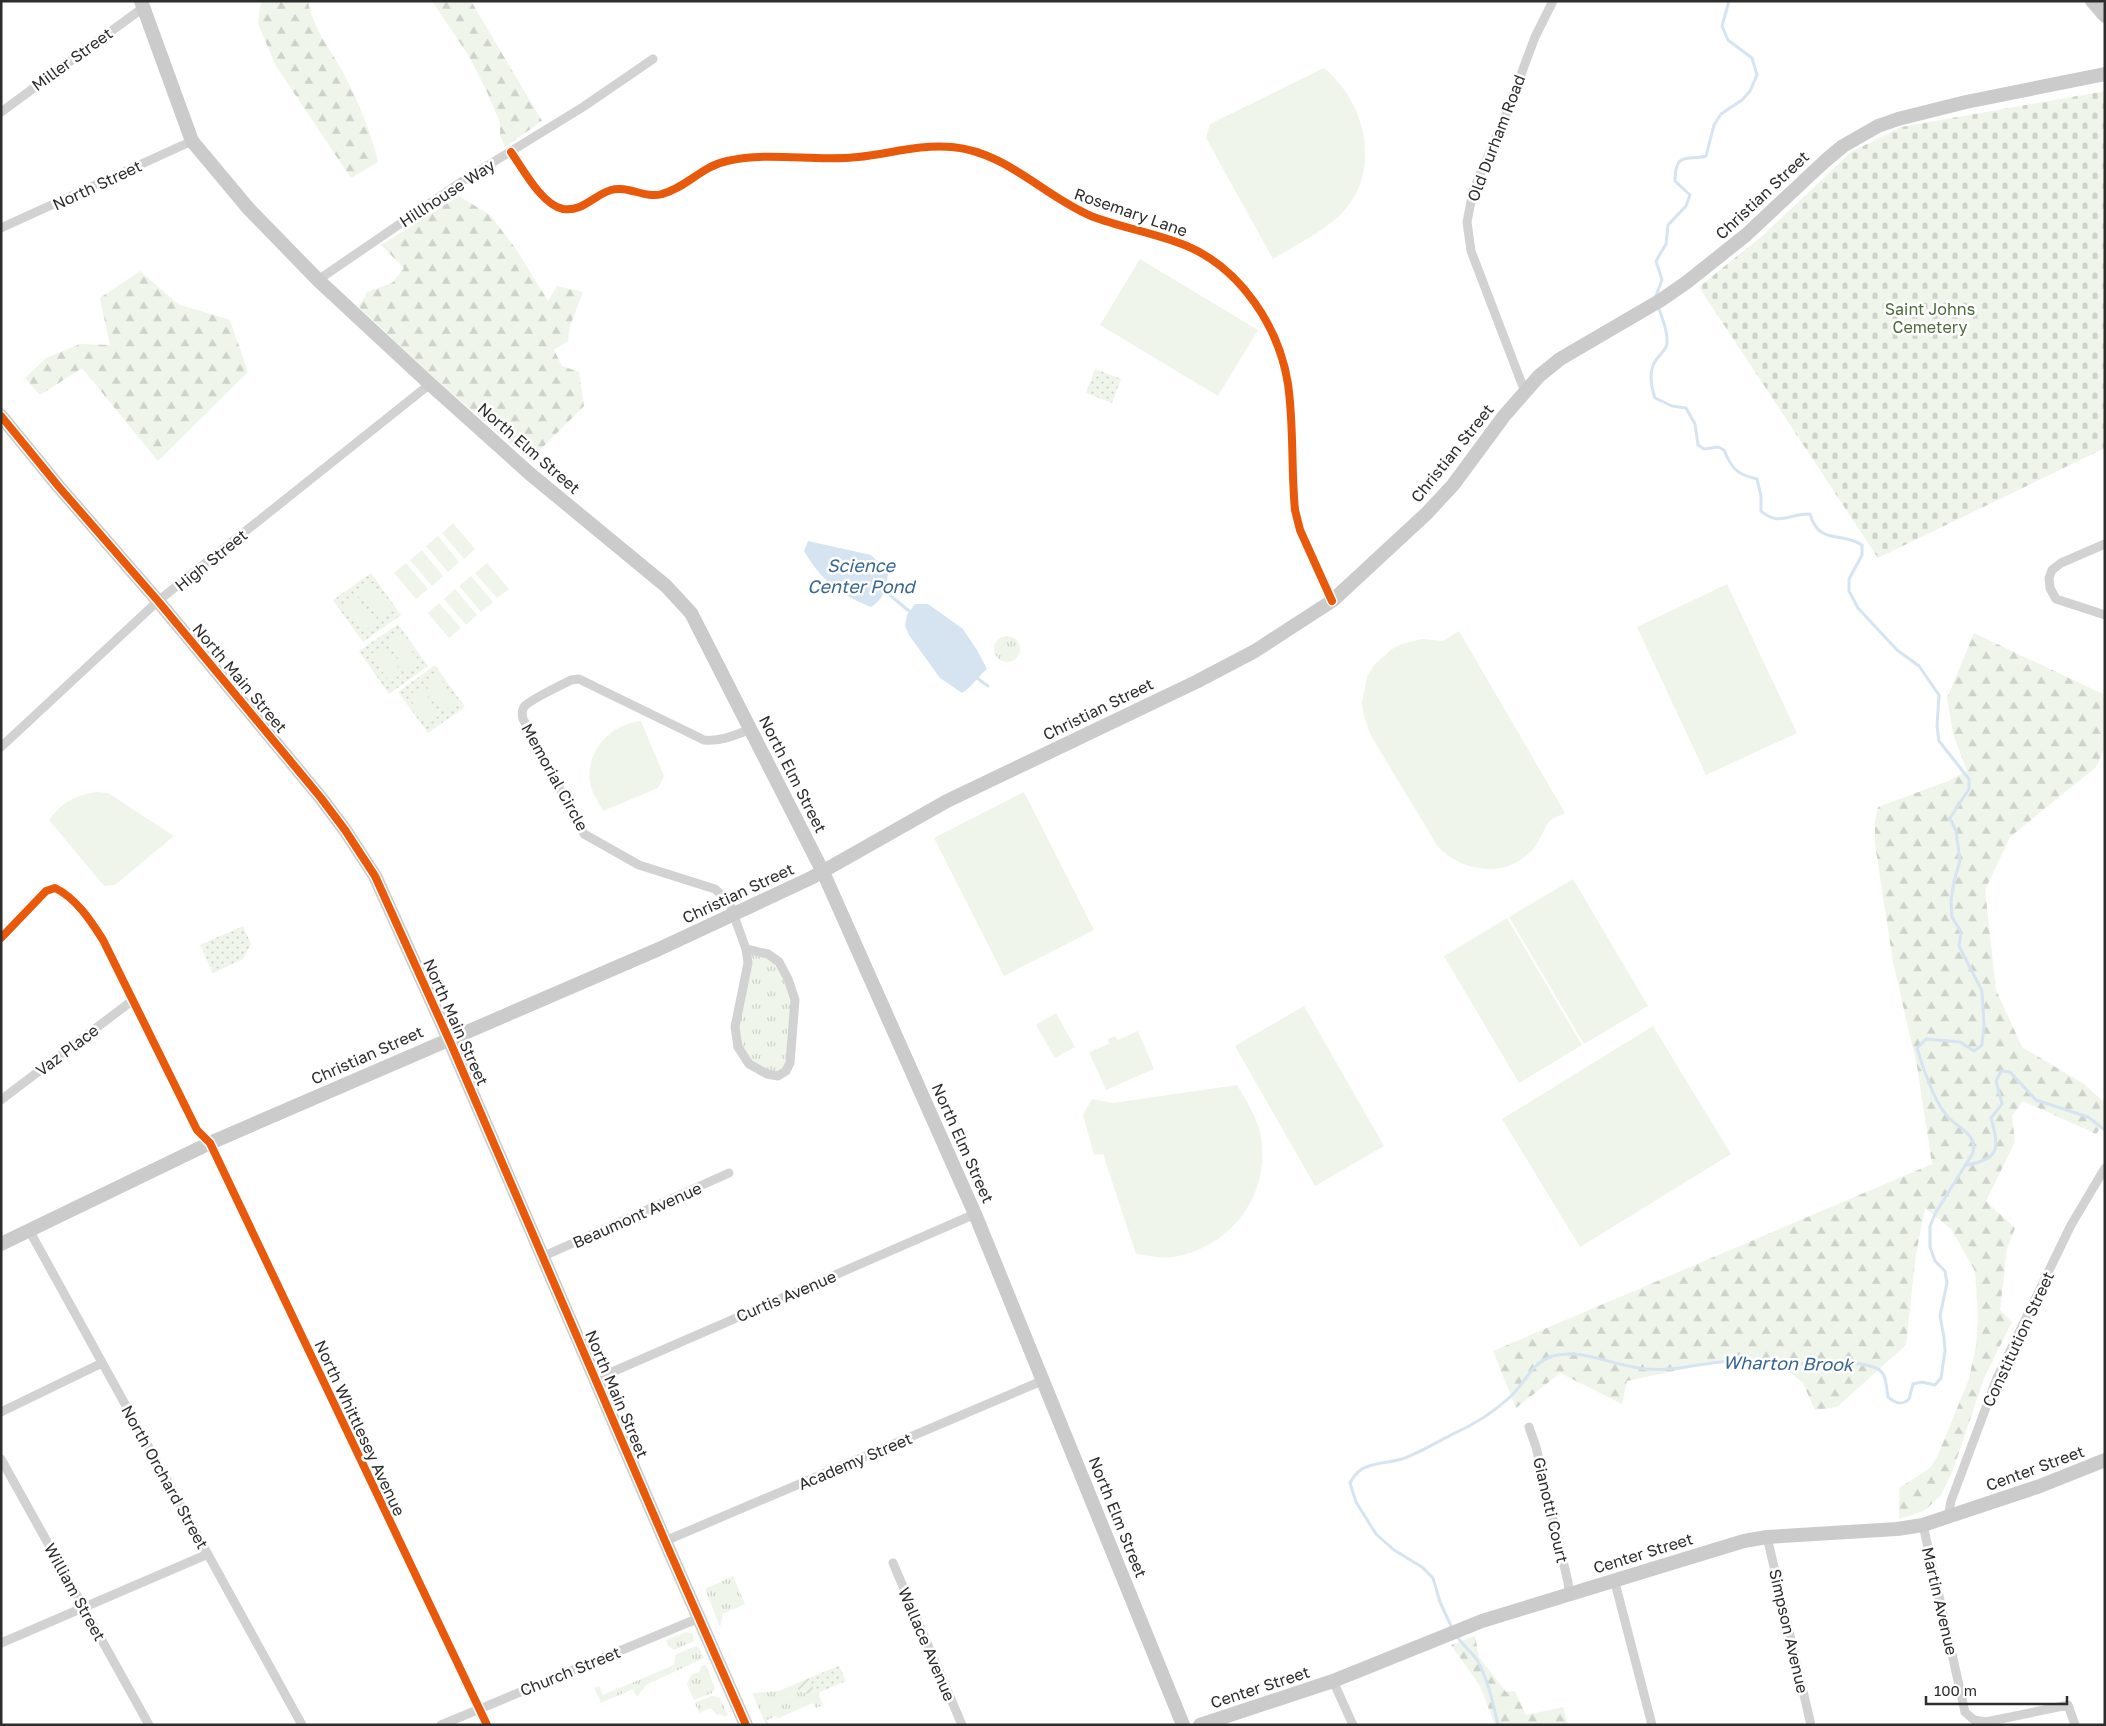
<svg xmlns="http://www.w3.org/2000/svg" width="2106" height="1726" font-family="'Golos Text',sans-serif">
  <style>
    .grass { fill: url(#grass-tufts) }
    .forest { fill: url(#forest-firs) }
    .cemetery { fill: url(#cemetery-stones) }
    .park { fill: url(#park-dots) }
    .garden { fill: url(#garden-furrows) }
    .pitch { fill: #eff5eb }
    .water { fill: #d6e4f2 }
    .lines { fill: none; stroke-linecap: round; stroke-linejoin: round }
    .stream { stroke: #d6e4f2; stroke-width: 3 }
    .street { stroke: #d2d2d2; stroke-width: 9 }
    .secondary { stroke: #cbcbcb; stroke-width: 14 }
    .cycleway-casing { stroke: #fff; stroke-width: 11 }
    .cycleway { stroke: #e8590c; stroke-width: 8 }
    .labels { text-anchor: middle; stroke-width: 5; stroke-linejoin: round; paint-order: stroke }
    .street-label { font-size: 16px; fill: #2d2d2d; stroke: #fff }
    .park-label { font-size: 16px; fill: #4b6b39; stroke: #fff }
    .water-label { font-size: 18px; font-style: italic; fill: #386692; stroke: #fff }
  </style>
  <defs>
    <pattern id="grass-tufts" width="24" height="20" patternUnits="userSpaceOnUse" patternTransform="scale(1.25)"><rect width="24" height="20" fill="#eff5eb"/><path d="M3 7l-1-3M5 7V3M7 7l1-3M15 17l-1-3M17 17v-4M19 17l1-3" fill="none" stroke="#cdd2ca"/></pattern>
    <pattern id="forest-firs" width="22" height="20" patternUnits="userSpaceOnUse" patternTransform="scale(1.25)"><rect width="22" height="20" fill="#eff5eb"/><path d="M5 1l3.5 6h-7zM16 11l3.5 6h-7z" fill="#cdd2ca"/></pattern>
    <pattern id="cemetery-stones" width="16" height="16" patternUnits="userSpaceOnUse" patternTransform="scale(1.25)"><rect width="16" height="16" fill="#eff5eb"/><path d="M2 7V4a2 2 0 0 1 4 0v3zM10 15v-3a2 2 0 0 1 4 0v3z" fill="#cdd2ca"/></pattern>
    <pattern id="park-dots" width="8" height="8" patternUnits="userSpaceOnUse" patternTransform="scale(1.25)"><rect width="8" height="8" fill="#eff5eb"/><path d="M2 2h.1M6 6h.1" fill="none" stroke="#cdd2ca" stroke-width="1.8" stroke-linecap="round"/></pattern>
    <pattern id="garden-furrows" width="10" height="10" patternUnits="userSpaceOnUse" patternTransform="scale(1.25)"><rect width="10" height="10" fill="#eff5eb"/><path d="M-1 1l2-2M0 10L10 0M9 11l2-2" fill="none" stroke="#cdd2ca"/></pattern>
  </defs>
  <rect width="100%" height="100%" fill="#fff"/>
  <path class="grass" d="M994 649a13 13 0 1 1 26 0a13 13 0 1 1-26 0Z
    M750,949L779,962L795,1000L786,1071L761,1072L743,1057L736,1019Z
    M733,1576L745,1604L723,1614L720,1627L705,1589Z
    M686,1632L693,1634L694,1641L674,1650L668,1646L666,1640Z
    M696,1646L699,1648L704,1658L646,1685L637,1697L633,1689L601,1703L594,1688L599,1686L603,1695L674,1665L675,1655Z
    M706,1665L715,1688L712,1693L694,1700L687,1684L691,1675L699,1672L701,1666Z
    M795,1684C801,1696 810,1692 820,1692L819,1696L823,1705L816,1708L813,1703L777,1719L776,1716L767,1720L768,1724L772,1723L773,1725H766L752,1693L779,1691Z
    M712,1696L720,1698L728,1715L724,1717L721,1714L717,1715L711,1708L699,1713L695,1703Z"/>
  <path class="forest" d="M261,1H308C313,29 332,51 345,76C359,104 371,132 378,162L351,178L276,66L258,24Z
    M432,1H471L542,121L505,147L500,135V123L488,94L469,56Z
    M459,196L490,215L516,249L548,301L557,286L583,292L570,326L568,341L554,350L562,366L579,372L584,406L530,460L434,378L359,307L367,292L392,283L404,268L381,245Z
    M140,271L178,304L230,320L248,372L158,461L82,368L40,395L25,378L46,358L80,344L110,345L100,298Z
    M1974,633L2105,695V747L2096,767L2010,837L1985,890L1996,990L2022,1047L2084,1084L2105,1103V1123L2096,1134L2023,1101L2012,1116L2015,1142L1986,1201L2015,1228L2007,1249L2000,1310L2012,1322L1984,1378L1953,1470L1941,1495L1924,1511L1899,1519V1488L1930,1468L1937,1457L1969,1379L1976,1345L1978,1316L1975,1271L1951,1229L1925,1208L1916,1254L1906,1345L1837,1407L1815,1410L1803,1383L1778,1362L1712,1363L1627,1381L1622,1404L1560,1373L1516,1408L1493,1351L1932,1164L1917,1066L1893,962L1875,844V821L1878,807L1948,781L1967,771L1953,733L1947,698Z
    M1475,1636L1479,1657L1506,1692L1515,1691L1526,1715L1563,1707L1568,1725H1495L1480,1686L1451,1645Z"/>
  <path class="cemetery" d="M2105,91V448L1878,558L1699,287L1762,236L1851,152L1901,127Z"/>
  <path class="park" d="M1095,369L1121,379L1112,403L1086,393Z
    M371,573L401,615L363,642L333,600Z
    M398,624L428,666L389,694L359,651Z
    M435,665L465,707L428,733L398,692Z
    M243,926L251,944L243,959L213,973L200,945Z
    M839,1666L846,1681L820,1692H815L809,1678Z"/>
  <path class="garden" d="M809,1678L815,1692C805,1695 799,1694 795,1684Z"/>
  <path class="pitch" d="M1324,68C1368,104 1383,176 1338,217C1319,234 1294,246 1273,259L1206,138L1210,124Z
    M1140,259L1258,330L1218,396L1100,325Z
    M453,523L475,549L464,559L442,533Z
    M438,536L459,562L448,572L426,546Z
    M422,550L443,576L432,586L410,560Z
    M406,563L428,589L416,599L394,573Z
    M487,563L509,589L497,598L475,573Z
    M471,576L493,602L481,612L459,586Z
    M372,583L392,611L380,620L360,592Z
    M1727,584L1797,733L1706,775L1637,627Z
    M455,589L477,615L466,625L444,599Z
    M356,595L375,623L363,632L343,604Z
    M439,603L461,628L449,638L428,613Z
    M1459,631L1565,813C1560,815 1551,819 1548,823C1543,830 1541,840 1533,849C1506,879 1464,873 1438,847L1370,734L1363,713L1362,702L1367,677L1374,665L1392,649L1402,644L1422,639L1443,641Z
    M399,634L419,661L406,670L387,642Z
    M382,646L402,673L390,682L370,655Z
    M438,675L457,703L444,711L425,684Z
    M421,687L440,715L427,723L408,696Z
    M641,721L664,776L658,788L603,811C598,802 592,793 590,783C585,751 611,724 641,721Z
    M95,792L108,793L174,836L115,885L104,886L49,820C64,801 72,797 95,792Z
    M1024,792L1094,930L1004,976L934,838Z
    M1573,879L1648,1006L1584,1044L1509,917Z
    M1507,918L1582,1045L1519,1083L1444,956Z
    M1304,1006L1384,1146L1315,1186L1235,1046Z
    M1056,1013L1075,1047L1055,1058L1036,1025Z
    M1653,1026L1731,1154L1580,1247L1502,1119Z
    M1138,1031L1154,1069L1106,1090L1089,1052L1109,1044L1108,1039L1115,1036L1118,1040Z
    M1237,1085C1246,1100 1258,1119 1261,1137C1270,1195 1232,1246 1174,1257C1162,1259 1147,1255 1136,1254L1103,1154L1094,1155L1083,1115L1092,1099L1113,1103Z"/>
  <path class="water" d="M808,541L871,555L884,568L888,574C886,589 884,599 871,607C840,595 821,580 804,551Z
    M915,604H927L931,606L963,629L977,650L987,669C977,677 973,686 962,693L940,678L909,635L905,626L907,615Z"/>
  <g class="lines">
    <path class="stream" d="M1655,298L1662,280L1656,261L1666,244L1668,225L1686,206L1690,195L1675,181C1675,151 1687,161 1706,156L1714,125L1721,114L1742,100L1750,91L1757,75L1752,58L1728,40L1722,26L1729,1
      M885,591L909,611
      M977,678L988,686
      M1967,1165C2001,1159 1999,1147 1991,1118L2002,1104L1996,1081L2001,1071L2010,1072L2036,1100L2088,1117L2105,1130
      M1452,1628L1440,1602L1433,1578L1422,1567L1394,1550L1376,1534L1356,1502L1350,1483C1353,1477 1356,1473 1362,1469C1373,1462 1390,1463 1402,1459C1419,1453 1437,1442 1453,1434C1473,1425 1494,1412 1510,1397C1526,1383 1530,1363 1553,1356C1583,1348 1617,1367 1646,1369C1680,1372 1714,1359 1748,1360C1769,1360 1791,1365 1812,1364C1833,1364 1856,1360 1876,1368C1887,1372 1886,1387 1888,1397C1895,1403 1902,1406 1909,1399L1913,1384L1922,1382L1935,1385L1941,1378L1945,1351L1944,1338L1940,1316L1947,1283L1945,1271L1935,1261L1930,1247V1226L1936,1212L1973,1153C1977,1134 1961,1130 1949,1118C1934,1103 1923,1068 1917,1048L1926,1039L1960,1042L1974,1051L1982,1045L1984,1024L1982,991L1959,946L1961,932L1952,917L1951,901L1954,881L1960,861L1956,831L1950,818L1969,789V779L1939,741L1937,726L1939,695L1919,666L1897,650L1858,608L1849,591V579L1862,555V545C1842,531 1819,546 1810,514C1790,513 1779,527 1761,511V496L1757,479C1736,474 1732,469 1724,450L1718,447L1704,449L1698,445L1695,424L1686,408L1672,406L1655,398C1651,386 1648,371 1656,360C1659,355 1666,350 1667,344C1668,330 1662,319 1658,306
      M1457,1636C1462,1645 1471,1651 1477,1660C1488,1679 1493,1703 1498,1725"/>
    <path class="street" d="M1,112L144,7
      M511,152C523,169 542,205 563,209C583,212 594,195 611,190C628,185 645,199 662,194C686,188 702,166 727,161C770,151 814,162 858,157C889,154 919,144 952,147C1007,152 1042,195 1091,216C1122,228 1156,233 1187,246C1241,269 1279,327 1288,384C1294,426 1291,468 1295,510L1300,530L1332,601
      M1,228L192,141
      M318,280L464,180L583,107L653,59
      M1525,392L1471,251L1467,222L1473,191L1507,112L1535,37L1553,1
      M2105,544L2061,563L2052,570L2049,578L2050,588L2056,599L2105,615
      M1,747L158,601L430,384
      M1,938L46,891L55,888C76,898 91,921 103,940L197,1130L210,1143L487,1725
      M746,949L768,954L779,962L788,979L795,1000L790,1063L786,1071L778,1076L767,1074L749,1064L738,1047L735,1027L748,963L746,949L729,902L715,889L639,865L584,834L523,719C522,715 522,710 524,707C529,700 562,685 571,680L579,679L704,740C721,742 735,735 751,729
      M1,1100L133,1000
      M29,1230L302,1725
      M544,1256L729,1173
      M596,1379L975,1214
      M1,1412L102,1363
      M1529,1427L1536,1447L1568,1582L1569,1594
      M1,1459L149,1725
      M1948,1517L1951,1501L1997,1378L2071,1225L2105,1168
      M1923,1525L1965,1712L1974,1720L1986,1722L2068,1705L2075,1725
      M1767,1537L1811,1725
      M665,1541L1044,1380
      M893,1563L962,1725
      M1614,1579L1652,1725
      M1,1643L208,1554
      M1333,1681L1353,1725
      M441,1725L699,1618"/>
    <path class="secondary" d="M141,1L192,141L248,208L318,280L430,384L529,473L666,586L691,613L823,872L975,1214L1183,1725
      M2092,1L2105,16
      M1,416L59,487L158,601L321,798L345,830L375,876L451,1044L665,1541L746,1725
      M1,1244L210,1143L659,949L811,878L947,801L1196,682L1255,651L1332,601L1427,513L1453,485L1504,416L1539,376L1560,359L1661,300L1687,282L1746,235L1825,161L1843,146L1878,126L1898,119L1966,102L2105,74
      M1200,1725L1333,1681L1482,1621L1711,1551L1744,1541L1767,1537L1897,1529L1923,1525L2040,1486L2105,1460"/>
    <defs>
      <path id="cycleway" d="M511,152C523,169 542,205 563,209C583,212 594,195 611,190C628,185 645,199 662,194C686,188 702,166 727,161C770,151 814,162 858,157C889,154 919,144 952,147C1007,152 1042,195 1091,216C1122,228 1156,233 1187,246C1241,269 1279,327 1288,384C1294,426 1291,468 1295,510L1300,530L1332,601
        M1,416L59,487L158,601L321,798L345,830L375,876L451,1044L665,1541L746,1725
        M1,938L46,891L55,888C76,898 91,921 103,940L197,1130L210,1143L487,1725"/>
    </defs>
    <use href="#cycleway" class="cycleway-casing"/>
    <use href="#cycleway" class="cycleway"/>
  </g>
  <g class="labels">
    <g class="street-label">
      <text transform="translate(72 59) rotate(-36)" y="6">Miller Street</text>
      <text transform="translate(1496 138) rotate(-69)" y="6">Old Durham Road</text>
      <text transform="translate(97 185) rotate(-25)" y="6">North Street</text>
      <text transform="translate(447 193) rotate(-33)" y="6">Hillhouse Way</text>
      <text transform="translate(1762 195) rotate(-43)" y="6">Christian Street</text>
      <text transform="translate(1131 212) rotate(19)" y="6">Rosemary Lane</text>
      <text transform="translate(529 448) rotate(41)" y="6">North Elm Street</text>
      <text transform="translate(1452 453) rotate(-51)" y="6">Christian Street</text>
      <text transform="translate(211 560) rotate(-39)" y="6">High Street</text>
      <text transform="translate(240 678) rotate(50)" y="6">North Main Street</text>
      <text transform="translate(1098 709) rotate(-26)" y="6">Christian Street</text>
      <text transform="translate(793 774) rotate(63)" y="6">North Elm Street</text>
      <text transform="translate(555 777) rotate(61)" y="6">Memorial Circle</text>
      <text transform="translate(738 893) rotate(-25)" y="6">Christian Street</text>
      <text transform="translate(456 1022) rotate(66)" y="6">North Main Street</text>
      <text transform="translate(67 1050) rotate(-37)" y="6">Vaz Place</text>
      <text transform="translate(367 1055) rotate(-24)" y="6">Christian Street</text>
      <text transform="translate(963 1143) rotate(66)" y="6">North Elm Street</text>
      <text transform="translate(637 1215) rotate(-24)" y="6">Beaumont Avenue</text>
      <text transform="translate(786 1296) rotate(-23)" y="6">Curtis Avenue</text>
      <text transform="translate(2018 1339) rotate(-65)" y="6">Constitution Street</text>
      <text transform="translate(617 1394) rotate(67)" y="6">North Main Street</text>
      <text transform="translate(360 1428) rotate(65)" y="6">North Whittlesey Avenue</text>
      <text transform="translate(855 1461) rotate(-23)" y="6">Academy Street</text>
      <text transform="translate(2035 1468) rotate(-20)" y="6">Center Street</text>
      <text transform="translate(165 1477) rotate(61)" y="6">North Orchard Street</text>
      <text transform="translate(1551 1510) rotate(77)" y="6">Gianotti Court</text>
      <text transform="translate(1118 1517) rotate(68)" y="6">North Elm Street</text>
      <text transform="translate(1643 1553) rotate(-17)" y="6">Center Street</text>
      <text transform="translate(75 1592) rotate(61)" y="6">William Street</text>
      <text transform="translate(1940 1601) rotate(77)" y="6">Martin Avenue</text>
      <text transform="translate(1789 1631) rotate(77)" y="6">Simpson Avenue</text>
      <text transform="translate(927 1644) rotate(67)" y="6">Wallace Avenue</text>
      <text transform="translate(570 1671) rotate(-22)" y="6">Church Street</text>
      <text transform="translate(1260 1687) rotate(-18)" y="6">Center Street</text>
    </g>
    <g class="park-label">
      <text x="1930" y="315">Saint Johns<tspan x="1930" dy="18">Cemetery</tspan></text>
    </g>
    <g class="water-label">
      <text x="861" y="572">Science<tspan x="861" dy="21">Center Pond</tspan></text>
      <text transform="translate(1788 1364) rotate(1)" y="6">Wharton Brook</text>
    </g>
  </g>
  <rect width="2106" height="1726" fill="none" stroke="#2d2d2d" stroke-width="5"/>
  <path d="M1926 1696v8h141v-8" fill="none" stroke="#2d2d2d" stroke-width="2.5"/>
  <text x="1934" y="1696" font-size="15" fill="#2d2d2d" stroke="#ffffff" stroke-width="4" paint-order="stroke">100 m</text>
</svg>
